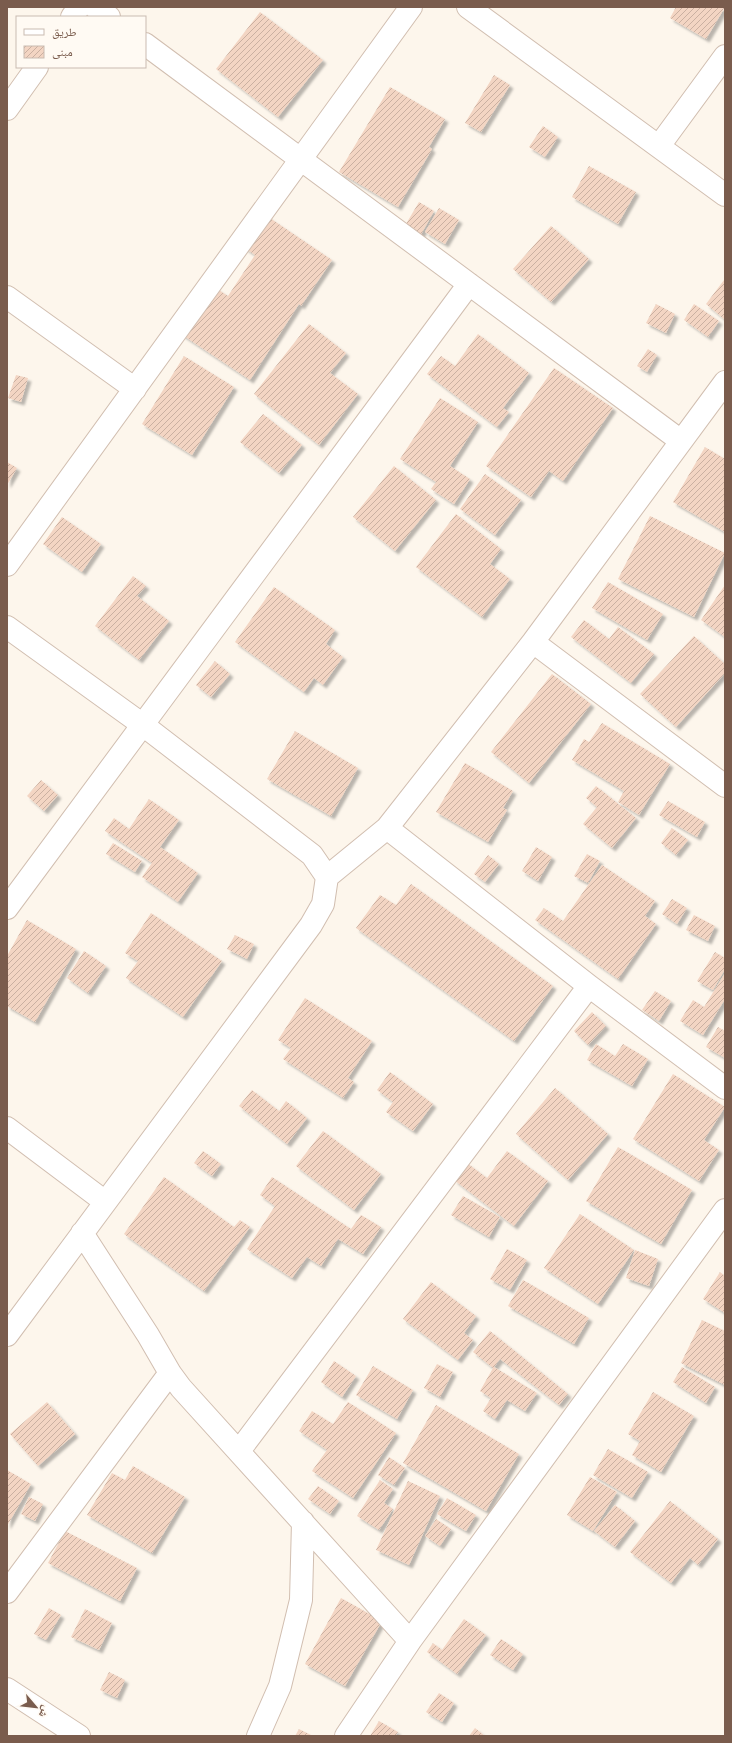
<svg xmlns="http://www.w3.org/2000/svg" width="732" height="1743" font-family="'IBM Plex Sans','Noto Naskh Arabic',sans-serif">
  <style>
    .building { fill: url(#building-hatch); filter: url(#shadow) }
    .lines { fill: none; stroke-linecap: round; stroke-linejoin: round }
    .minor-casing { stroke: #d1beb0; stroke-width: 24 }
    .tertiary-casing { stroke: #d1beb0; stroke-width: 24 }
    .minor { stroke: #fff; stroke-width: 22 }
    .tertiary { stroke: #fff; stroke-width: 22 }
  </style>
  <defs>
    <pattern id="building-hatch" width="6" height="6" patternUnits="userSpaceOnUse"><rect width="6" height="6" fill="#f3d5c3"/><path d="M-1 1l2-2M0 6l6-6M5 7l2-2" fill="none" stroke="#cab0a1"/></pattern>
    <filter id="shadow"><feDropShadow dx="3.5" dy="3.5" stdDeviation="1" flood-color="#0004"/></filter>
  </defs>
  <rect width="100%" height="100%" fill="#fdf6ec"/>
  <path class="building" d="M676,7H725L706,39L670,18Z
    M260,12L323,60L278,117L216,69Z
    M494,75L510,85L481,132L465,123Z
    M390,87L445,119L429,147L432,149L398,207L339,172Z
    M543,126L558,137L545,157L529,147Z
    M589,166L636,192L618,224L572,197Z
    M419,202L434,211L419,238L403,229Z
    M439,208L459,220L445,244L425,232Z
    M264,214L332,260L301,306L299,304L250,380L181,334L213,286L228,296L255,255L242,246Z
    M551,226L589,259L551,302L513,269Z
    M724,280L725,281L724,319L706,304Z
    M656,304L675,314L666,333L646,323Z
    M694,304L719,321L708,337L684,320Z
    M309,324L346,353L330,373L358,394L319,445L254,394Z
    M478,334L529,373L503,408L509,412L497,427L427,374L441,356L455,366Z
    M648,349L657,355L647,372L637,366Z
    M184,356L234,387L192,455L142,424Z
    M554,368L613,408L563,481L549,471L531,497L486,466Z
    M16,375L28,378L21,402L8,398Z
    M440,398L478,422L450,466L470,479L454,504L431,489L436,482L400,459Z
    M263,414L302,445L279,473L240,442Z
    M705,447L725,459V532L673,502Z
    M7,462L17,468L7,485Z
    M394,466L436,500L395,551L353,517Z
    M485,474L521,500L495,535L460,509Z
    M456,514L501,549L490,564L510,579L482,617L416,567Z
    M650,516L725,553L694,617L618,579Z
    M62,517L101,544L82,572L43,544Z
    M133,576L146,586L137,596L169,621L139,660L95,626Z
    M608,582L663,614L647,640L592,608Z
    M725,585V637L701,620Z
    M274,587L335,630L326,644L343,657L323,685L314,678L304,692L235,642Z
    M584,620L609,639L618,627L654,654L631,683L571,637Z
    M694,636L725,664V673L676,727L640,694Z
    M215,661L230,674L211,697L196,685Z
    M552,674L591,704L529,783L491,752Z
    M602,723L670,764L639,815L618,802L624,791L572,760L584,739L589,742Z
    M295,731L358,768L331,816L267,779Z
    M465,763L513,791L503,808L507,810L488,842L436,812Z
    M41,780L58,795L44,811L27,796Z
    M596,786L636,818L612,848L583,824L597,807L586,798Z
    M149,799L179,820L160,847L198,873L178,902L142,877L152,863L105,831L114,818L129,829Z
    M668,801L705,822L697,837L659,815Z
    M672,828L688,840L676,855L661,843Z
    M113,843L142,861L135,872L106,854Z
    M536,847L552,857L538,881L522,871Z
    M587,854L600,861L588,883L574,876Z
    M488,855L499,864L485,882L474,874Z
    M602,865L655,901L645,916L656,924L618,979L535,920L544,908L563,921Z
    M411,884L553,986L514,1041L356,928L380,895L396,905Z
    M672,899L687,908L677,924L662,914Z
    M151,913L222,961L183,1017L126,978L138,961L125,953Z
    M694,915L715,926L708,941L686,930Z
    M27,920L76,949L35,1022L7,1006V956Z
    M235,935L254,944L247,959L227,949Z
    M84,951L106,966L88,993L67,978Z
    M715,952L725,958V969L713,990L697,981Z
    M725,973V999L703,1035L680,1021L693,1000L704,1007Z
    M655,991L671,1001L659,1021L642,1010Z
    M305,998L372,1041L348,1078L354,1082L343,1098L283,1059L291,1048L278,1040Z
    M592,1012L606,1026L588,1045L574,1031Z
    M718,1027L725,1031V1058L706,1047Z
    M596,1044L615,1056L623,1044L648,1059L632,1086L587,1060Z
    M390,1072L433,1104L413,1131L386,1112L393,1102L377,1090Z
    M673,1074L725,1107L704,1140L719,1150L699,1181L633,1139Z
    M555,1088L608,1134L568,1180L516,1134Z
    M252,1090L279,1111L286,1101L307,1118L287,1144L239,1106Z
    M323,1131L381,1174L354,1210L296,1166Z
    M618,1147L692,1190L661,1244L586,1201Z
    M203,1151L221,1164L212,1176L194,1163Z
    M507,1151L548,1181L514,1226L454,1180L467,1163L487,1178Z
    M164,1177L234,1227L240,1220L250,1227L204,1291L124,1234Z
    M272,1177L351,1229L361,1215L381,1227L363,1254L338,1239L321,1266L307,1257L292,1278L247,1249L275,1206L260,1195Z
    M463,1196L500,1217L489,1237L451,1215Z
    M580,1214L634,1250L598,1304L544,1268Z
    M507,1249L527,1260L510,1290L490,1279Z
    M635,1250L658,1259L649,1286L626,1278Z
    M720,1272L725,1276V1313L703,1299Z
    M523,1280L589,1318L574,1344L508,1306Z
    M431,1282L476,1316L464,1333L473,1340L458,1360L403,1319Z
    M702,1320L725,1331V1385L681,1363Z
    M490,1331L568,1394L559,1405L500,1359L494,1367L537,1393L525,1411L507,1400L495,1419L483,1411L491,1398L480,1391L493,1368L473,1352Z
    M334,1361L356,1376L342,1397L321,1382Z
    M437,1364L453,1372L440,1397L424,1388Z
    M373,1366L413,1390L397,1419L356,1395Z
    M682,1367L715,1387L706,1403L673,1382Z
    M653,1392L694,1416L661,1472L632,1455L640,1441L628,1434Z
    M47,1402L75,1434L38,1466L10,1434Z
    M348,1402L396,1433L353,1498L312,1471L327,1450L299,1431L312,1411L333,1424Z
    M436,1405L519,1454L486,1511L403,1463Z
    M608,1449L648,1472L632,1498L593,1475Z
    M389,1457L405,1468L394,1485L378,1475Z
    M133,1466L185,1497L152,1553L87,1515L112,1473L125,1480Z
    M7,1470L31,1484L7,1526Z
    M590,1477L617,1492L593,1531L567,1515Z
    M380,1480L393,1489L384,1503L393,1509L379,1530L357,1516Z
    M408,1481L440,1496L409,1565L376,1550Z
    M318,1486L339,1501L330,1514L308,1499Z
    M29,1497L43,1504L35,1521L21,1514Z
    M447,1498L476,1515L466,1531L437,1514Z
    M670,1501L718,1539L698,1565L690,1558L671,1583L630,1552Z
    M615,1505L635,1521L615,1547L594,1531Z
    M436,1519L451,1529L440,1546L425,1536Z
    M65,1531L137,1568L120,1601L48,1563Z
    M341,1598L382,1621L345,1686L305,1664Z
    M49,1608L61,1615L46,1640L34,1634Z
    M85,1609L112,1623L99,1650L71,1637Z
    M464,1619L486,1635L457,1674L427,1652L433,1643L442,1650Z
    M501,1639L523,1654L513,1670L490,1655Z
    M109,1672L125,1680L117,1698L100,1690Z
    M439,1693L454,1703L442,1722L426,1712Z
    M379,1721L398,1732L395,1736H370Z
    M475,1728L485,1736H469Z
    M299,1729L313,1736H295Z"/>
  <g class="lines">
    <defs>
      <path id="minor" d="M95,7L109,17
        M72,17L79,7
        M145,44L681,441
        M7,109L37,67
        M659,146L725,56
        M7,297L135,389
        M7,565L411,7
        M7,627L143,725L312,855L327,877
        M533,642L725,786
        M387,828L589,986L725,1088
        M7,908L469,284
        M7,1128L104,1201
        M82,1233L148,1335L170,1373L181,1388L410,1641
        M7,1335L311,925L323,904L327,877L387,828L533,642L725,382
        M239,1451L589,986
        M7,1592L170,1373
        M7,1689L79,1736
        M258,1736L280,1686L301,1600L303,1522
        M346,1736L410,1641L725,1210"/>
      <path id="tertiary" d="M468,7L725,195"/>
    </defs>
    <use href="#minor" class="minor-casing"/>
    <use href="#tertiary" class="tertiary-casing"/>
    <use href="#minor" class="minor"/>
    <use href="#tertiary" class="tertiary"/>
  </g>
  <rect width="732" height="1743" fill="none" stroke="#7a5c4d" stroke-width="16"/>
  <rect x="16" y="16" width="130" height="52" fill="#fffaf3" stroke="#cabbb1"/>
  <rect x="24" y="29" width="20" height="6" fill="#ffffff" stroke="#cabbb1"/>
  <text x="52" y="36" font-size="12" fill="#7a5c4d">طريق</text>
  <rect x="24" y="46" width="20" height="12" fill="url(#building-hatch)" stroke="#cabbb1"/>
  <text x="52" y="56" font-size="12" fill="#7a5c4d">مبنى</text>
  <g transform="translate(36 1707) rotate(118)" stroke="#fffaf3" stroke-width="3" paint-order="stroke">
  <path d="M0-3L7 15L0 10L-7 15Z" fill="#7a5c4d"/>
  <text y="-6" font-size="11" font-weight="bold" text-anchor="middle" fill="#7a5c4d">ش</text>
  </g>
</svg>
